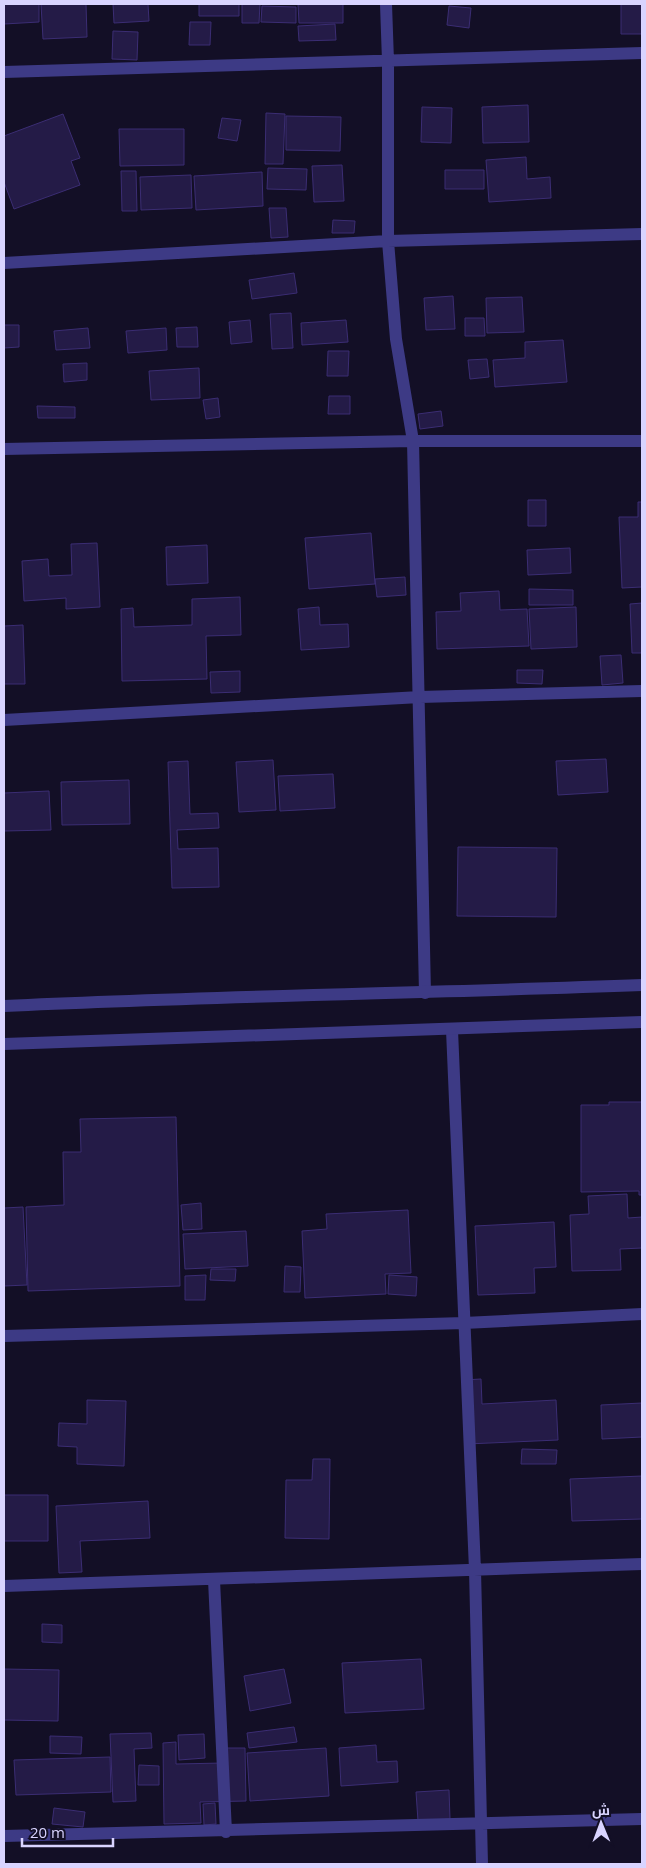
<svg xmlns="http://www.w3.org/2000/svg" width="646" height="1868" font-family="'Open Sans',Cairo,sans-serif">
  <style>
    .building { fill: #241b47; stroke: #3b2d73 }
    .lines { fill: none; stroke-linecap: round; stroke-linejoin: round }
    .minor { stroke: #3d3a85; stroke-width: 12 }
    .tertiary { stroke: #3d3a85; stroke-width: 12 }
  </style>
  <rect width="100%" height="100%" fill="#130f26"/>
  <path class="building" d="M4,4H39V22L4,24Z
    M41,4H86L87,37L43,39Z
    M113,4H148L149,21L114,23Z
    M199,4H239V16H199Z
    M242,4H260L259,23H242Z
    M298,4H343V23H299Z
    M621,4H642V34H621Z
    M262,6L296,7V23L261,22Z
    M449,6L471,8L469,28L447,25Z
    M190,22H211L210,45H189Z
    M335,24L336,40L299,41L298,26Z
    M113,31L138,32L137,60L112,59Z
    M528,105L529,142L483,143L482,107Z
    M422,107L452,108L451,143L421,142Z
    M266,113L285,114L283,164H265Z
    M63,114L80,158L71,161L80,185L14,209L4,182V136Z
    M286,116L341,117L340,151L286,150Z
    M222,118L241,120L237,141L218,138Z
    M119,129H184V165L120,166Z
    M526,157L527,179L550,177L551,198L489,202L486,160Z
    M342,165L344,201L314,202L312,166Z
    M268,168L307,169L306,190L267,189Z
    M445,170H484V189H445Z
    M121,171H136L137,211H122Z
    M262,172L263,206L196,210L194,176Z
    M191,175L192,208L141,210L140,177Z
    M269,208H286L288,237L271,238Z
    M333,220L355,221L354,233H332Z
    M294,273L297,293L252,299L249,280Z
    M453,296L455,329L426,330L424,298Z
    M522,297L524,332L487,333L486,298Z
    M291,313L293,348L272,349L270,314Z
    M465,318H484L485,336H465Z
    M250,320L252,342L231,344L229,322Z
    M346,320L348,342L302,345L301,323Z
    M4,325H19V347L4,348Z
    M197,327L198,347H177L176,328Z
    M88,328L90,348L56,350L54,331Z
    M166,328L167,350L128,353L126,331Z
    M563,340L567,382L495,387L493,360L525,358V342Z
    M328,351H349L348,376H327Z
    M487,359L489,377L470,379L468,360Z
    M87,363V380L64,382L63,364Z
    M199,368L200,398L151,400L149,371Z
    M329,396H350V414H328Z
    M218,398L220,417L206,419L203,400Z
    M37,406L75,407V418H38Z
    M441,411L443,426L420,429L418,414Z
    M528,500H546V526H528Z
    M638,502H642V587L622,588L619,517H638Z
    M371,533L375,584L309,589L305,538Z
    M97,543L100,607L66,609V598L24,601L22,561L48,559L49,576L72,575L71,544Z
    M207,545L208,583L167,585L166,547Z
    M570,548L571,573L528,575L527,550Z
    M405,577L406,595L377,597L375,579Z
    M529,589L573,590V605H529Z
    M499,591L500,610L527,609L529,646L437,649L436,612L461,611L460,593Z
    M240,597L241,635L206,636L207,679L122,681L121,609L133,608L134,627L192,625V599Z
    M642,603V653H632L630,604Z
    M319,607L320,625L348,624L349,647L301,650L298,609Z
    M576,607L577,647L531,649L529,609Z
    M23,625L25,684H4V626Z
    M621,655L623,683L602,685L600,656Z
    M517,670H543L542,684L517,683Z
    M240,671V692L211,693L210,672Z
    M606,759L608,792L558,795L556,761Z
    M273,760L276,810L239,812L236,762Z
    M188,761L190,814L218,813L219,828L177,830L178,849L218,848L219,887L172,888L168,762Z
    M333,774L335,808L280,811L278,776Z
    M129,780L130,824L62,825L61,782Z
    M49,791L51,830L4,831V793Z
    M458,847L557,848L556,917L457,916Z
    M609,1102H642V1195H639V1191L581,1192V1105H609Z
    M176,1117L180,1286L28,1291L26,1207L64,1205L63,1152H81L80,1119Z
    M627,1194L628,1218L642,1217V1248L620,1249L621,1270L572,1271L570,1215L589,1214L588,1196Z
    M201,1203L202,1229L183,1230L181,1205Z
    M23,1207L27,1285L4,1286V1208Z
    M408,1210L411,1273L385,1274L386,1294L305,1298L302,1231L327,1229L326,1214Z
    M554,1222L556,1267L534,1268L535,1293L478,1295L475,1226Z
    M246,1231L248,1266L185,1269L183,1234Z
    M285,1266L301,1267L300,1292H284Z
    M211,1269H236L235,1281L210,1280Z
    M206,1275L205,1300H185V1276Z
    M389,1275L417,1277L416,1296L388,1294Z
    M481,1379L482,1404L556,1400L558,1440L467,1444L464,1380Z
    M87,1400L126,1401L124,1466L77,1464V1447L58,1446L59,1423L87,1424Z
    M642,1403V1437L602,1439L601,1405Z
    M522,1449L557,1450L556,1464H521Z
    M313,1459H330L329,1539L285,1538L286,1480H312Z
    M642,1476V1519L572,1521L570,1479Z
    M4,1495H48V1541H4Z
    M148,1501L150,1538L80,1541L82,1572L59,1573L56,1506Z
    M42,1624L62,1625V1643L42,1642Z
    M421,1659L424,1709L345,1713L342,1663Z
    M4,1669L59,1670L58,1721L4,1720Z
    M284,1669L291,1703L250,1711L244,1676Z
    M294,1727L297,1742L249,1748L247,1733Z
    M151,1733L152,1748L134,1749L136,1801L113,1802L110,1734Z
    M204,1734L205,1758L179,1760L178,1735Z
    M50,1736L82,1737L81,1754L50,1753Z
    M176,1742V1764L223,1763V1748H245L246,1801L200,1802L201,1823L164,1824L163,1743Z
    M376,1745L377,1762L397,1761L398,1782L341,1786L339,1748Z
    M326,1748L329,1796L250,1801L247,1753Z
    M110,1757L111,1792L16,1795L14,1760Z
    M139,1765L159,1766V1785H138Z
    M449,1790L450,1819L418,1821L416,1792Z
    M215,1803L216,1824L204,1825L203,1804Z
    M54,1808L85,1812L83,1827L52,1824Z"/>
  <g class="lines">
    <path class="minor" d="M386,4L388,61V241L396,339L413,441L425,993
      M4,72L642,53
      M4,263L388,241L642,234
      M4,449L413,441H642
      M4,720L420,697L642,691
      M452,1030L475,1570L482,1864
      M4,1336L464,1323L642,1314
      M214,1580L226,1832
      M4,1586L642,1564
      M4,1836L642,1819"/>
    <path class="tertiary" d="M4,1006C217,996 429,993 642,985
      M4,1044L642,1022"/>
  </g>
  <rect width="646" height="1868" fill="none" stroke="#d9d4ff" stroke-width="10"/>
  <g transform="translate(601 1823) rotate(359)" stroke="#130f26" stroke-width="4" paint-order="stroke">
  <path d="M0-4L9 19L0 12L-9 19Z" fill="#d9d4ff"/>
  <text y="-8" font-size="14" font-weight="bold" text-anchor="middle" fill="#d9d4ff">ش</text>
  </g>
  <path d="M22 1838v8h91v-8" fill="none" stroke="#d9d4ff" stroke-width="2.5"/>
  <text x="30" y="1838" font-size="15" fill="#d9d4ff" stroke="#130f26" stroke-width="4" paint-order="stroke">20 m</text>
</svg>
